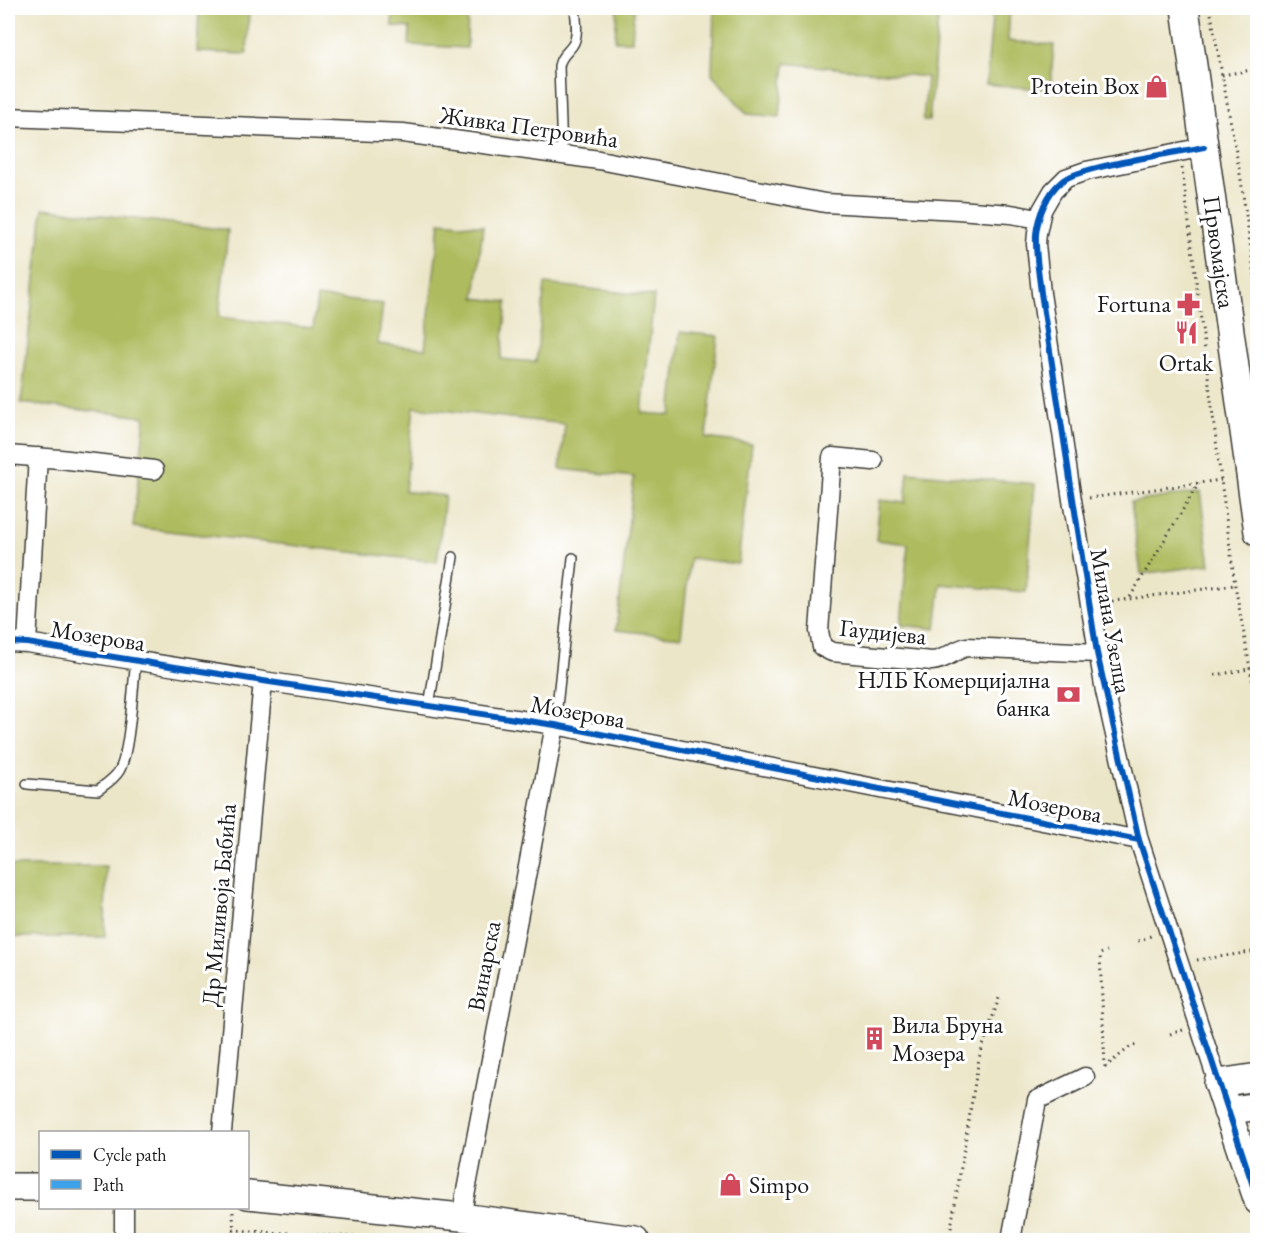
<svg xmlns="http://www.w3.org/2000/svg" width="1265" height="1248" font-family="'EB Garamond',serif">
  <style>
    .green { fill: #aebc5f; stroke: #656c3e; stroke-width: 1.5 }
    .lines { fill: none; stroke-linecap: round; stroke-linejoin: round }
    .lane-casing { stroke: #3b3a36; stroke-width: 12 }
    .street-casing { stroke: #3b3a36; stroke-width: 21 }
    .secondary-casing { stroke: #3b3a36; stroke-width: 30 }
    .path { stroke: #3b3a36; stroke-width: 3; stroke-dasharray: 1.5 4.5; stroke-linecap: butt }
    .lane { stroke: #fff; stroke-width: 9 }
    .street { stroke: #fff; stroke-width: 18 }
    .secondary { stroke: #fff; stroke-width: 27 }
    .quiet { stroke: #3da2ea; stroke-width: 4.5; stroke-dasharray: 9 4.5; stroke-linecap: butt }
    .cycleway-casing { stroke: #fff; stroke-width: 10 }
    .cycleway { stroke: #0057b8; stroke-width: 6 }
    .labels { text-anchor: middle; stroke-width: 6; stroke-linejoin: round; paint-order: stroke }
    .poi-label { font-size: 24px; fill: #1c1c1c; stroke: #fff; text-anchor: end }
    .street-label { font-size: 24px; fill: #1c1c1c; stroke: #fff }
  </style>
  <rect width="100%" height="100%" fill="#fff"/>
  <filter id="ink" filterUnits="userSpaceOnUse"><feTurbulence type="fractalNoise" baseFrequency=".0167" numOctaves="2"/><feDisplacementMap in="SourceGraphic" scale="12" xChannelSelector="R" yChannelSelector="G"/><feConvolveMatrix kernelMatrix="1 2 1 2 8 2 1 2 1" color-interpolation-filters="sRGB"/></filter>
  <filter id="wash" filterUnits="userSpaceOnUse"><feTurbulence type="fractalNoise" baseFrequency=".008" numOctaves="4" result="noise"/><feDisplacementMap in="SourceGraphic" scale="24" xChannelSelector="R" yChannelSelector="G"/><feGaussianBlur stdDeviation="1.35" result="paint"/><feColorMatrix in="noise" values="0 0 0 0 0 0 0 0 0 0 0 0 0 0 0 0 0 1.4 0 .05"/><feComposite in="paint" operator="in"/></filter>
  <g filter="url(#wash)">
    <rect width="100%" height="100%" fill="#ece6c9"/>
    <path class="green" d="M199,8H249L247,54L197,52Z
      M393,8H468L467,48L409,45L410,28L392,26Z
      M617,8H634L632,41H615Z
      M714,8H939L929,121H923L927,77L785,63L780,117L747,114L712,74Z
      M990,8H1010L1008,41L1054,45L1050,90L986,84L993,8Z
      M43,208L228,230L219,317L313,328L317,297L383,304L378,344L425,349L440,222L483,226L475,298L507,302L501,359L536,362L545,284L654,296L642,413L671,415L680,332L718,336L706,438L752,444L738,564L690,558L681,637L616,630L634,477L560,469L565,424L414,407L405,491L445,496L437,562L133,527L145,417L21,403Z
      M908,472L1035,484L1026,592L941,584L936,629L901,625L908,544L876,540L880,500L905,503Z
      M1200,492L1210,565L1141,574L1131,502Z
      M8,866H106L105,937H8Z"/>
  </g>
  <g filter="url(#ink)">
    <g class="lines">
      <defs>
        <path id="lane" d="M562,154L559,66C561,56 566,54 572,46C579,37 576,19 575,8
          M429,706L453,557
          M555,725L573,558
          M27,784L98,790C106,784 114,779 119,771C130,754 133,683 136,660"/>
        <path id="street" d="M8,117L403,133L599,160L825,203L958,210L1011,214L1039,219
          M1204,147L1086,171L1066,178L1053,191L1042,210L1037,233L1036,244L1041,293L1072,500L1105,691L1139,840L1218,1083
          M8,455L60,459L154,470
          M873,461L832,457L819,631L822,647L832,652L932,661C947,660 953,650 967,647L1097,653
          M8,642L27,643L263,681L555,725L1139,840
          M27,643L38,457
          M222,1132L263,681
          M461,1217L555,725
          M124,1240V1208
          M1011,1240L1037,1100L1085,1077"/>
        <path id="secondary" d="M1185,8L1258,532
          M1258,1077L1218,1083L1258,1201
          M1227,1111L1258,1106
          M8,1187H40
          M248,1195L461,1217L636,1240"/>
      </defs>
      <use href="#lane" class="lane-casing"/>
      <use href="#street" class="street-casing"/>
      <use href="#secondary" class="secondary-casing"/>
      <path class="path" d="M1210,8L1241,180L1258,299
        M1222,75L1257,69
        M1182,168L1221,480L1235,585L1258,712
        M1089,498L1221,480
        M1130,597L1199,483
        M1106,602L1235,585
        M1215,675L1249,669
        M1138,941L1153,935
        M1197,960L1258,951
        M1170,1034L1183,1030
        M1105,1067L1100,954L1107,951
        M1105,1067L1130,1047L1139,1044
        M233,1212L234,1240
        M233,1230L408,1240
        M949,1240L979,1058L1000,995"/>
      <use href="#lane" class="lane"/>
      <use href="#street" class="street"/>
      <use href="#secondary" class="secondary"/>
      <path class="quiet" d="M1257,69H1258"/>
      <defs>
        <path id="cycleway" d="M1204,147C1175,153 1081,166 1062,181C1047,193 1038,216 1036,234C1035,253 1039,274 1041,293L1097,653L1139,840L1258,1201
          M8,642L27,643L263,681L555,725L1139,840"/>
      </defs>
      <use href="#cycleway" class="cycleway-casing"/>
      <use href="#cycleway" class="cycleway"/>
    </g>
  </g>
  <defs>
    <symbol id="shop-bare" viewBox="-9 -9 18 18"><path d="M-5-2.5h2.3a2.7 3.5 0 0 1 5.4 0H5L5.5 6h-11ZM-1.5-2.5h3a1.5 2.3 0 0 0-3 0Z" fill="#d1495b" stroke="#fff" stroke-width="2.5" paint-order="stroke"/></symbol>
    <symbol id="pharmacy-bare" viewBox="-9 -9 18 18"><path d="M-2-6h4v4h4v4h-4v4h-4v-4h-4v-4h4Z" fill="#d1495b" stroke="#fff" stroke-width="2.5" paint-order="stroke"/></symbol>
    <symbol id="restaurant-bare" viewBox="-9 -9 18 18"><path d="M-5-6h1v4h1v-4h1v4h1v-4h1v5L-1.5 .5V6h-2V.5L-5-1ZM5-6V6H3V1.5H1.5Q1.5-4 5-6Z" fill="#d1495b" stroke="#fff" stroke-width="2.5" paint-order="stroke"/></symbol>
    <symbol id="bank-bare" viewBox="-9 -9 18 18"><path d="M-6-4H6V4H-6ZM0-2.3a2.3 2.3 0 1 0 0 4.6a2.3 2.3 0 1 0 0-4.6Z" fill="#d1495b" stroke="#fff" stroke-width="2.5" paint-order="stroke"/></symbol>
    <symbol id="building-bare" viewBox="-9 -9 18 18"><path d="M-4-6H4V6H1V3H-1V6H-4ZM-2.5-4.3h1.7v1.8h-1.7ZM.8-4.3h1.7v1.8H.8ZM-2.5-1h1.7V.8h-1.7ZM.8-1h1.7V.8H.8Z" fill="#d1495b" stroke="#fff" stroke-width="2.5" paint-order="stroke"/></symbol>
  </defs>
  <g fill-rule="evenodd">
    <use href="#shop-bare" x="1140" y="70" width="33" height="33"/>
    <use href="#pharmacy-bare" x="1172" y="288" width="33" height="33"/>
    <use href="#restaurant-bare" x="1170" y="316" width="33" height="33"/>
    <use href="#bank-bare" x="1052" y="678" width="33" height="33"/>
    <use href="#building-bare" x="858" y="1022" width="33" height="33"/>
    <use href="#shop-bare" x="714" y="1168" width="33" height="33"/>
  </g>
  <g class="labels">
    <g class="poi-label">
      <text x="1139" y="94">Protein Box</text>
      <text x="1171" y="312">Fortuna</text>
      <text x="1186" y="371" text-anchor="middle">Ortak</text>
      <text x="1050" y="688">НЛБ Комерцијална<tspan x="1050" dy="28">банка</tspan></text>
      <text x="892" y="1033" text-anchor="start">Вила Бруна<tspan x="892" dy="28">Мозера</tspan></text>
      <text x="749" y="1193" text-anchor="start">Simpo</text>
    </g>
    <g class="street-label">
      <text transform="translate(529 127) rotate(8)" y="8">Живка Петровића</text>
      <text transform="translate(1219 252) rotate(82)" y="8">Првомајска</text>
      <text transform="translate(1111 621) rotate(80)" y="8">Милана Узелца</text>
      <text transform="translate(883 632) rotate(6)" y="8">Гаудијева</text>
      <text transform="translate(98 636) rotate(9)" y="8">Мозерова</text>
      <text transform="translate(578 712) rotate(10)" y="8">Мозерова</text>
      <text transform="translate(1055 806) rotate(11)" y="8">Мозерова</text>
      <text transform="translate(219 905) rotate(-85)" y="8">Др Миливоја Бабића</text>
      <text transform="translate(484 966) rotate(-79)" y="8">Винарска</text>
    </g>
  </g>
  <rect width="1265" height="1248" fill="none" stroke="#fff" stroke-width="30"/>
  <rect x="39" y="1131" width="210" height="78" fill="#ffffff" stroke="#a4a4a4" stroke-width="1.5"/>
  <rect x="51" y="1150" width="30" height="9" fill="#0057b8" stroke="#a4a4a4" stroke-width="1.5"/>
  <text x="93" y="1161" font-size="18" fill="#1c1c1c">Cycle path</text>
  <rect x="51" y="1180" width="30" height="9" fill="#3da2ea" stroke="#a4a4a4" stroke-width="1.5"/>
  <text x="93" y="1191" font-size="18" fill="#1c1c1c">Path</text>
</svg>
